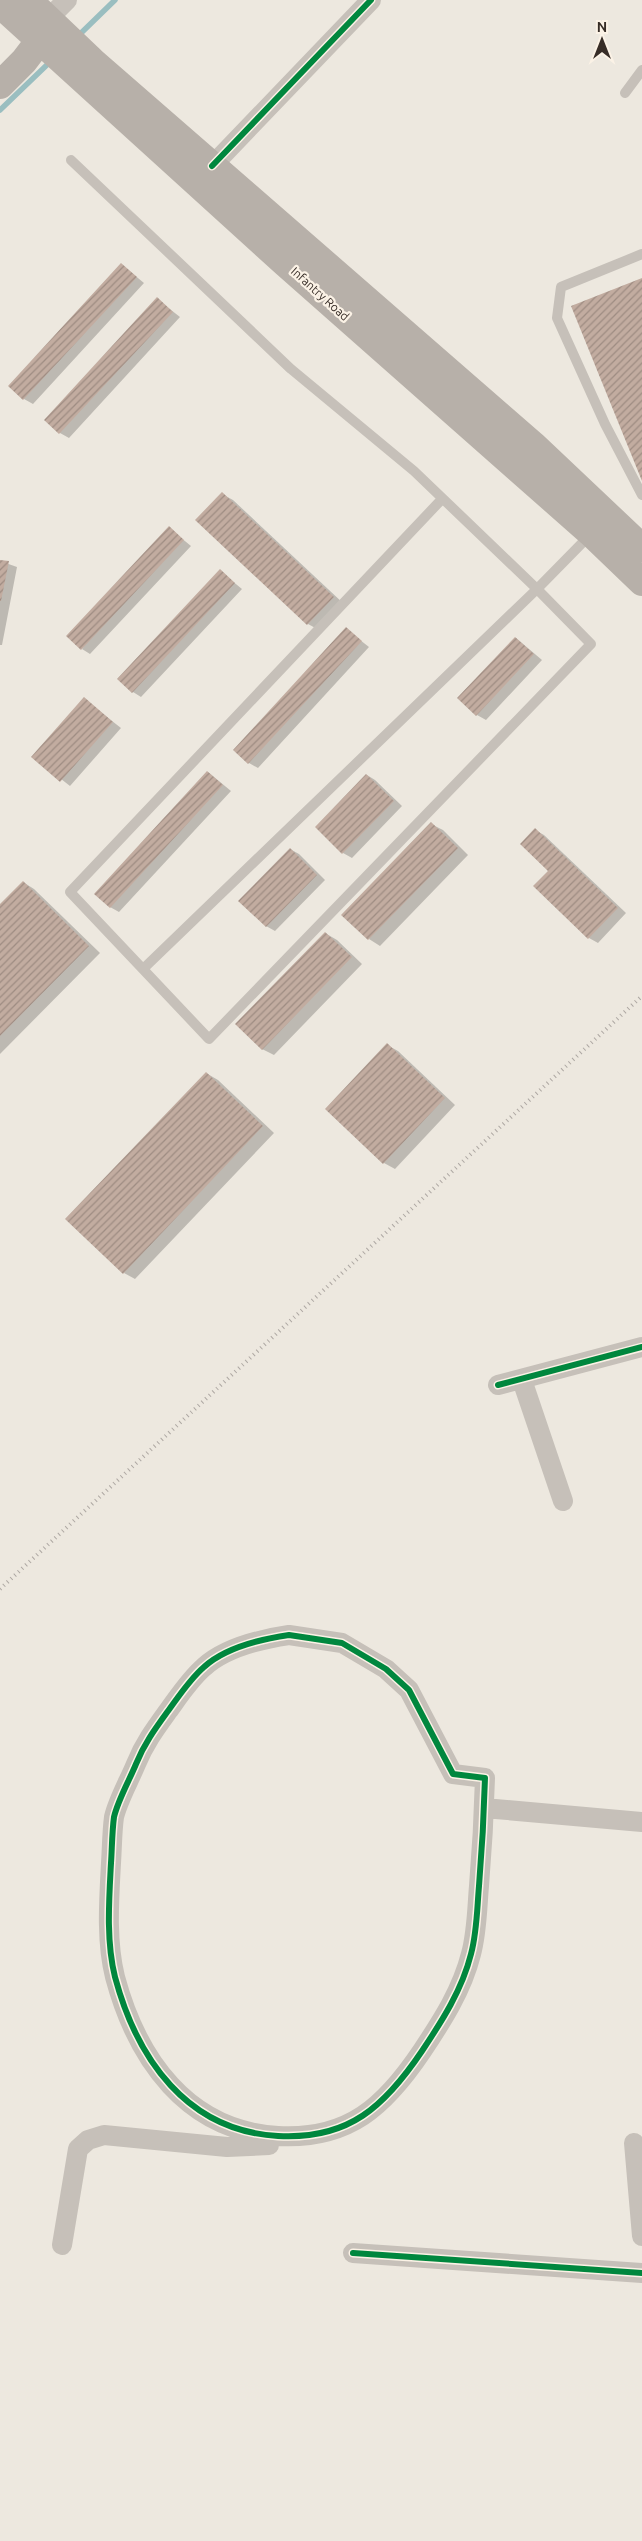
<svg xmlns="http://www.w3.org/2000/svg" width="642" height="2541" font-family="Ubuntu,sans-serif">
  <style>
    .shadow { fill: #0003 }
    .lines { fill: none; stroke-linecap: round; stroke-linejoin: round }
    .stream { stroke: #9abec0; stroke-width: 5.5 }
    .building { fill: url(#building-hatch) }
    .lane { stroke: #c6c0b9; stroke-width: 10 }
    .street { stroke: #c6c0b9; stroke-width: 20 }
    .secondary { stroke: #b7b0a9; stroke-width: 28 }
    .rail { stroke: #aea8a3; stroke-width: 4; stroke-dasharray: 1 4; stroke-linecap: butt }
    .cycleway-casing { stroke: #fbf2e6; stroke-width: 9 }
    .cycleway { stroke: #00873e; stroke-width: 6 }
    .labels { text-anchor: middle; stroke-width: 4.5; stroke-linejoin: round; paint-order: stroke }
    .street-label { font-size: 12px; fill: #372d27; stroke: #fbf2e6 }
  </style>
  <defs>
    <pattern id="building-hatch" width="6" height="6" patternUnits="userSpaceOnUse" patternTransform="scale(1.25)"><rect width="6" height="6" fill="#c2aca0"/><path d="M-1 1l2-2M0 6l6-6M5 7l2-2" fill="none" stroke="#9e8c82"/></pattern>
  </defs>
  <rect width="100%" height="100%" fill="#ede8df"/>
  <path class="shadow" d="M121,264L144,283L33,404L24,399L9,386Z
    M157,299L180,317L69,438L60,433L46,420Z
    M222,494L233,500L344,604L319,630L308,624L197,520Z
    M169,528L191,546L90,654L82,649Z
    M0,561L17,567L2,645H0Z
    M220,571L242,589L141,697L133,692L119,679Z
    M346,629L369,647L258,768L249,763L234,750Z
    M516,638L542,660L486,720L477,715Z
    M84,699L121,728L70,786L33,757Z
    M208,772L231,791L119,912L110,907Z
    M367,775L375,780L402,806L352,858L343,853L316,827Z
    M431,824L443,830L468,855L380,946L369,939Z
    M535,830L544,835L626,913L598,943L589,938L550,871Z
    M290,849L299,854L325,880L275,931L266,926Z
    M23,882L34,889L100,953L0,1054V906Z
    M325,933L337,940L362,964L274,1055L262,1049Z
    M387,1045L398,1051L455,1105L395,1169L384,1163Z
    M206,1073L218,1080L274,1133L135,1279L124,1273Z"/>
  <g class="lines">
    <path class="stream" d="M78,36L115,0
      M0,110L51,61"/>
  </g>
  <path class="building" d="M121,263L137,277L23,400L8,386Z
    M642,278V481L571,306Z
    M157,297L173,312L59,434L44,420Z
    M222,492L334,597L307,625L195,520Z
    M169,526L184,540L81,650L66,636Z
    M0,560L9,561L1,601H0Z
    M220,569L235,583L132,693L117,679Z
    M346,627L362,641L248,764L233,750Z
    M515,637L534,654L476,716L457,698Z
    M84,697L113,722L60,782L31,757Z
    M207,771L223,785L110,908L94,894Z
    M366,774L394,801L342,854L315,827Z
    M431,822L458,848L368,940L341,915Z
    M535,828L618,908L588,939L533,886L548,871L520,844Z
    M290,848L317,875L266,927L238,901Z
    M23,881L89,946L0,1036V904Z
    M325,932L352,957L262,1050L235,1024Z
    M387,1043L445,1098L383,1164L325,1109Z
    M206,1072L263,1126L123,1274L65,1219Z"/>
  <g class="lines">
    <path class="lane" d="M625,93L642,70
      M71,160L291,369L414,471L537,589L590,535
      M642,254L561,287L557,318L605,424L642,495
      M143,969L537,589L591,644L209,1039L70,892L442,499"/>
    <path class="street" d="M48,19L67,0
      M212,166L371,0
      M522,1380L563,1501
      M498,1385L642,1347
      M289,1635L342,1643L386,1669L409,1690L453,1774L485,1778C484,1814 482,1850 479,1886C477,1909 477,1932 471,1954C462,1990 442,2021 422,2051C385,2106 349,2140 278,2136C187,2131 137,2059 115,1977C106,1941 109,1900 111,1863C112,1848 112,1832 114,1817C118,1800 129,1781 136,1764C144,1744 155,1729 168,1711C179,1696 190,1679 204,1667C225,1648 262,1639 289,1635Z
      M484,1808L642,1822
      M634,2143L642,2236
      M62,2245L78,2149L88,2140L104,2135L227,2147L269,2145
      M353,2253L642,2273"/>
    <path class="secondary" d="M28,0L92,61L533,445L642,548
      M0,4L285,263L591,533L642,582
      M0,85L24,61L40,40"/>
    <path class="rail" d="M0,1589L642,996"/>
    <defs>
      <path id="cycleway" d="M212,166L371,0
        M498,1385L642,1347
        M289,1635L342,1643L386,1669L409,1690L453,1774L485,1778C484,1814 482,1850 479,1886C477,1909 477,1932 471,1954C462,1990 442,2021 422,2051C385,2106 349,2140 278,2136C187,2131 137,2059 115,1977C106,1941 109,1900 111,1863C112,1848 112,1832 114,1817C118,1800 129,1781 136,1764C144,1744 155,1729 168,1711C179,1696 190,1679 204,1667C225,1648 262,1639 289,1635Z
        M353,2253L642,2273"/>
    </defs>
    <use href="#cycleway" class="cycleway-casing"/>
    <use href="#cycleway" class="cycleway"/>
  </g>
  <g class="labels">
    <g class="street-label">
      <text transform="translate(320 294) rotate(42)" y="4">Infantry Road</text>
    </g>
  </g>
  <g transform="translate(602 40)" stroke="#fbf2e6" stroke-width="4" paint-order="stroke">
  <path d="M0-4L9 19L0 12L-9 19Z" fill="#372d27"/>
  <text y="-8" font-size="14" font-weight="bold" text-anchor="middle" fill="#372d27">N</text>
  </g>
</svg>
